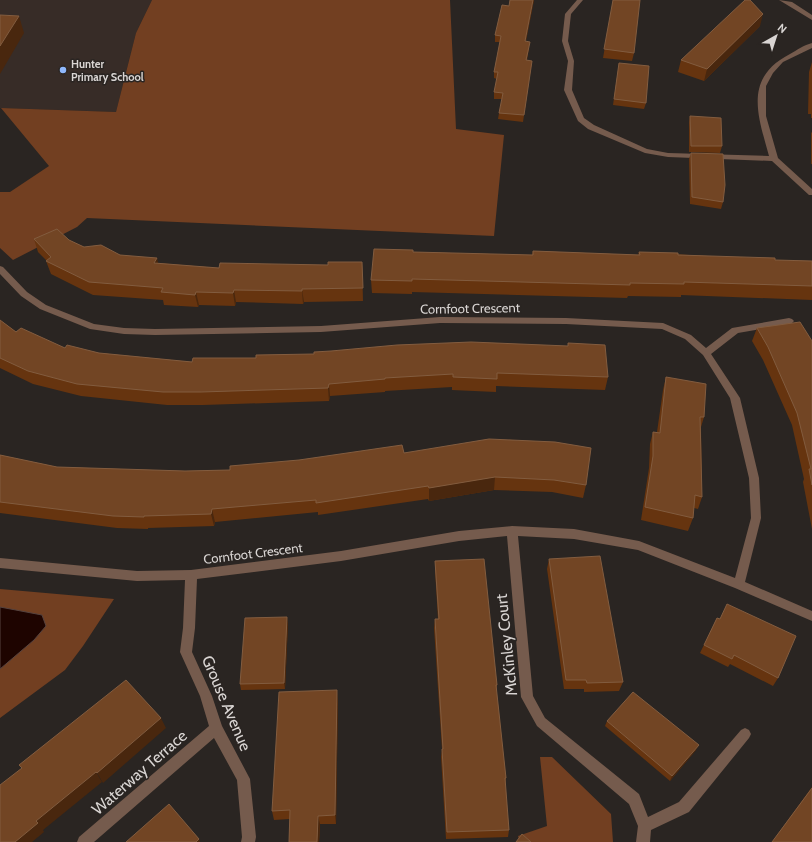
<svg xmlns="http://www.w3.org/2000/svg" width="812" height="842" font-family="Cabin,sans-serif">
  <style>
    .built { fill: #372c27 }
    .green { fill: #723f21 }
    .water { fill: #1e0400; stroke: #56433f }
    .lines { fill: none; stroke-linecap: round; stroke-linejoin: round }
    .minor { fill: #755b4d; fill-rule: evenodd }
    .wall { fill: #66340f }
    .shaded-wall { fill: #49270e }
    .building { fill: #724524; stroke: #825c3f }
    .poi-dot { fill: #8fb8fd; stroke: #2a2522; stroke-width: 1.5 }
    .labels { text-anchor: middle; stroke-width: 3; stroke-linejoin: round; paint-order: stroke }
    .far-poi-label { font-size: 11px; font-weight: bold; fill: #d9d5d3; stroke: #2a2522; text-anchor: start }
    .street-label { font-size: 13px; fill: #d9d5d3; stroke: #2a2522 }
    .near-street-label { font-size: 16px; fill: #d9d5d3; stroke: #2a2522 }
  </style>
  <rect width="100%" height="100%" fill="#2a2522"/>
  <path class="built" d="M0,0H152L136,33L116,112L0,108Z"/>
  <path class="green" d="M152,0H450L456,129L504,135L494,236L87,218L77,227L13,260L0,248V192H10L49,166L1,108L116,112L136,33Z
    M0,589L114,599L83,646L65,670L0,718Z
    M540,757H552L611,814L613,842H520L518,836L547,826Z"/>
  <path class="water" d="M0,607L42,615L46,626L34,640L0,669Z"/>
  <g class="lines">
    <path class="minor" d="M577,0H583L571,14L568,41L574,61L572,90L584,118L594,125L647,149L668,153L769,156C758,116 743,78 790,54C797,50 804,45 812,43V48L783,62L773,73L766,86V116L778,158L812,189V195H809L772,161L668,157L645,153L588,129L578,121L564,90L568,61L562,41L565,14Z
      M779,0L792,2L812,15V20Z
      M0,266L3,267L27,292L46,305L94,324L124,328L155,329L321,326L440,317L566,318L663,323L691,335L706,348L732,328L789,318L792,319L794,321L792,323L789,324L738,333L711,354L740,398L759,478L761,518L745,582L812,611V621L735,588L638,550L574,539L518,536L533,696L545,718L639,794L648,817L679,802L741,730L745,728L749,730L751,734L749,738L689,812L651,830L650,842H636L638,826L629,804L537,726L521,697L507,536L459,541L341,561L197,579L195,628L192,652L212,696L222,726L250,779L256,837L255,842H241L242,837L237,780L214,738L94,842H77L79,837L209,726L200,696L180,652L183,628L185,580L137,581L0,568V558L137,571L191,570L341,551L459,531L512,526L574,529L639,541L735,578L751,518L749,478L730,398L703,355L685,339L662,329L566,324L440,323L321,332L155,335L124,334L90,329L40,309L21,296L0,274Z"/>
  </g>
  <path class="wall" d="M534,0L526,41L529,48L527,60L532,61L523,122L498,119L499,113L502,99H494V92L497,79L494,78V72L500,42H495V35L509,6Z
    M613,0L634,53L632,61L603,58Z
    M760,26L704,81L678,72L681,60Z
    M812,62V118H811V114H808L809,72Z
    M619,63L646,103L644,109L613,105Z
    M690,116L722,146L720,153L689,152V122Z
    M812,132V164H811V133Z
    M691,153L723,202L721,209L690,204L689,159Z
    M34,239L69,240L84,247L158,263L219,268L328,265L362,262L363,301L304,302L303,304L236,302L235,306L199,305L198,307L164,305L163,300L93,295L51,274L46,261H47L38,252Z
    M533,251L638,255L639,252L775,260L812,261V300L681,295V297L628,296L627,298L412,292V294L372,293L371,280L413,252L532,255Z
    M0,320L16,332L65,348L99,353L192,362L314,354L568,346V343L608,377L605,390L496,386V392L452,390V387L385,391V392L330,396L329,401L203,405H167L81,396L33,384L0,368Z
    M757,328L812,341V529L803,482L804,479L792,425L763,360L752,341Z
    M666,377L704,417L701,427L702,497L698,509L694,508L693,518L688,531L641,520L649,468L650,444L653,432H657L663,390Z
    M404,453L586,485L583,498L552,492L494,490L429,501L428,499L318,515V512L215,522L214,526L148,528V529L117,528L0,513V455L57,467L185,471L230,470Z
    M549,559L623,682L619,691L584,692V689H564L547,569Z
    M435,561L497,685L496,692L506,778L505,785L509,830L508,837L446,839L441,757L442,749L434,628L435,619H438L435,570Z
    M717,618L778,678L773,686L730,664L728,667L700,653Z
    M288,623L285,689L241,690L240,684Z
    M338,700L336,824H320L319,842H289L290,819L274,820L272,811Z
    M607,721L696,750L670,781L605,726Z
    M812,787V842H772Z"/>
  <path class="shaded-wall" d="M533,0H534L524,48L525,41Z
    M763,14L760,26L704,81L707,69Z
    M19,16L24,33L0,74V46Z
    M157,258L160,270L154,263Z
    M302,289L304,302L303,304L302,291Z
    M234,290L236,302L235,306L233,293Z
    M196,292L199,305L198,307L195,295Z
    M329,384L330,396L329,401L328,388Z
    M495,477L494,490L429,501V488Z
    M212,509L215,522L214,526L211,514Z
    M287,617L288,623L285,689L284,683Z
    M337,690L338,700L336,824L335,815Z
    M161,718L166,728L103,783L97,773Z
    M699,745L696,750L670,781L672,776Z
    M96,772L102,782L43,830L44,832L32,842H15L36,821Z
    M318,816L320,824L319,842H317Z
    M199,839L200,842H196Z"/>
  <path class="building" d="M510,0H533L525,41L530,42L526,60L532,61L524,115L499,113L503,93L494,92L498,72H494L501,36L495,35L502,5L509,6Z
    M613,0H640L634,53L604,49Z
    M745,0H750L763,14L707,69L681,60Z
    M0,15L19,16L0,46Z
    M619,63L649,66L646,103L614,99Z
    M690,116L721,118L722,146H691Z
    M691,153L723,154L725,185L723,202L692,197Z
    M57,229L69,240L84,247L101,245L120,255L157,258L154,263L219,268L220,263L328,265V262H362L363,288L302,289V291L234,290L233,293L196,292L195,295L161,292L163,288L89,282L46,261L51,257L34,239Z
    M374,249L413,250V252L533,255V251L640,255L639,252L678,253V255L775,258V260L812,261V286L684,282V284L630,283V285L412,279V281L371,280Z
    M0,320L16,332L21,328L65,348L67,345L99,353L192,362L193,358H256V355L314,354V352L331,351L397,345L471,342L568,346V343L605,345L608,377L497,373V379L453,377V374L385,378V379L329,384L328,388L201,392H163L77,384L28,371L0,358Z
    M800,322L812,341V485L809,469H811L797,413L768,347L757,328Z
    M666,377L706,384L704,417H700L702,497L695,495L693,518L645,507L653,456V432L660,433Z
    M489,439L555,442L591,448L586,485L554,480L495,477L429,488L428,486L316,503V500L212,509L211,514L144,516V517L113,516L0,502V455L57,467L185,471L230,470V466L299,460L402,445L404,453Z
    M600,556L623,682L587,683L586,680H566L549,559Z
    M484,559L497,685H496L506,778H505L509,830L447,832L442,749H443L435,619H439L435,561Z
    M727,604L796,636L778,678L734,655L732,659L704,645L717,618L720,619Z
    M287,617L284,683L240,684L245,618Z
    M126,680L161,718L97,773L96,772L36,821L38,823L15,842H0V785L22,768L19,765Z
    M337,690L335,815L318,816L317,842H289L290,810L272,811L279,692Z
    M633,692L699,745L672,776L607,721Z
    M812,788V842H772Z
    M169,804L199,839L196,842H126Z
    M522,834L531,842H516Z"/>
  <circle class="poi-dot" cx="63" cy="70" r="4"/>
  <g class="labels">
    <g class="far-poi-label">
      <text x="71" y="68">Hunter<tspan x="71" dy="13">Primary School</tspan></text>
    </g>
    <g class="street-label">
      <text transform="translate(470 308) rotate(-1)" y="5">Cornfoot Crescent</text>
      <text transform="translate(253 553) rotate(-7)" y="5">Cornfoot Crescent</text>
    </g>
    <g class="near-street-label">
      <text transform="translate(506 645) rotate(-96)" y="6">McKinley Court</text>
      <text transform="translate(227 703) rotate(67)" y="6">Grouse Avenue</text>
      <text transform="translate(139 772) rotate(-41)" y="6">Waterway Terrace</text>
    </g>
  </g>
  <g transform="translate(776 36) rotate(39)" stroke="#2a2522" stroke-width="3" paint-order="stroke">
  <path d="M0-3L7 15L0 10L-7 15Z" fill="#d9d5d3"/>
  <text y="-6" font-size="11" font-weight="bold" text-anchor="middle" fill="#d9d5d3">N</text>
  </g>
</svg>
